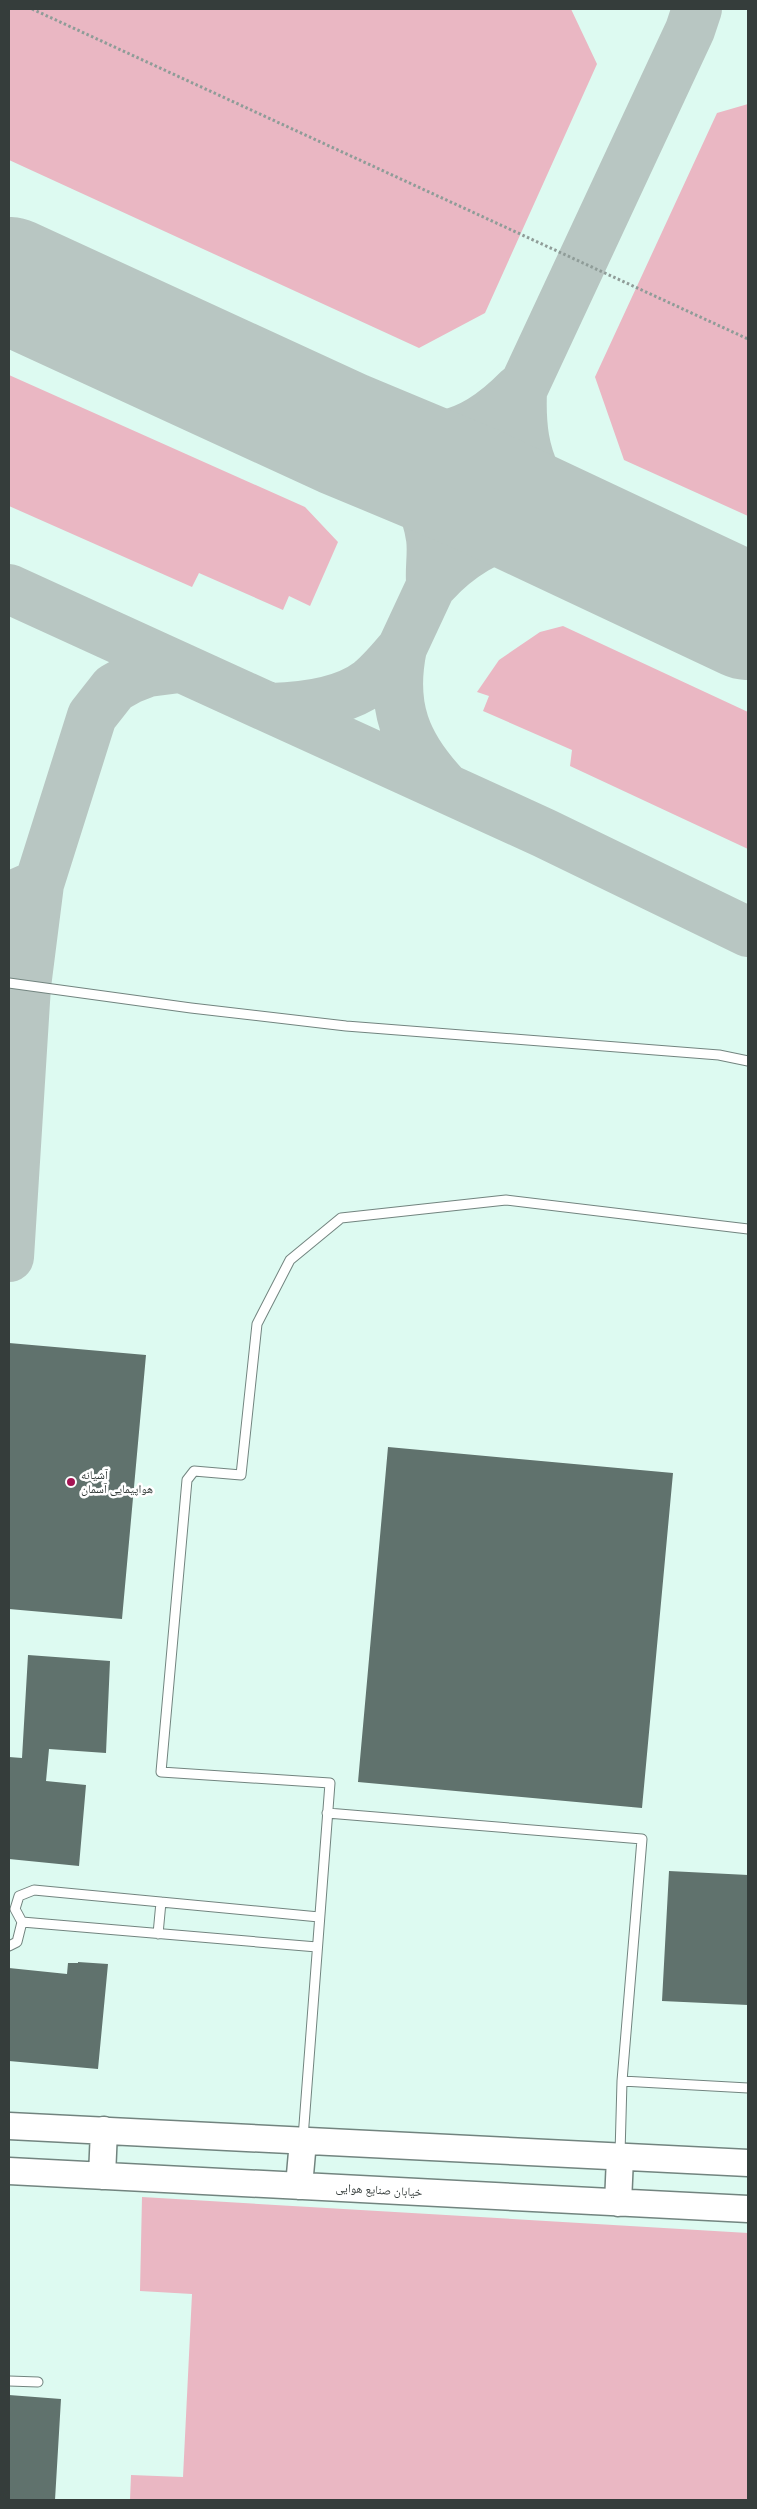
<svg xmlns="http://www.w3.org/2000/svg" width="757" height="2509" font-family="'Public Sans','Noto Naskh Arabic',sans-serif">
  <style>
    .built { fill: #ddfaf1 }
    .green { fill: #eab7c3 }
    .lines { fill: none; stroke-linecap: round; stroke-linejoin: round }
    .taxiway { stroke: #b8c6c2; stroke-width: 50 }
    .runway { stroke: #b8c6c2; stroke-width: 126 }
    .building { fill: #60726d }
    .lane-casing { stroke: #72847f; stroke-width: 11 }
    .secondary-casing { stroke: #72847f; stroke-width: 29 }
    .path { stroke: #8f9c98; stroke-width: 3; stroke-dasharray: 2.5 2.5; stroke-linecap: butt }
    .lane { stroke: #fff; stroke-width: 9 }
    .secondary { stroke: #fff; stroke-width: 26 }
    .poi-dot { fill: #a51453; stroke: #fff; stroke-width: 2 }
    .labels { text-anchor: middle; stroke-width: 5; stroke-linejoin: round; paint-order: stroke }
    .poi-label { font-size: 12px; fill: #353d3b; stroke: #fff; text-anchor: start }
    .street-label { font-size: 12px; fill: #353d3b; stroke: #fff }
  </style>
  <rect width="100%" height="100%" fill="#eefff9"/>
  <path class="built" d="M9,9H748V2500H9Z"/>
  <path class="green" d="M9,9H571L597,64L485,313L419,348L9,160Z
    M748,104V516L624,460L595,377L717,113Z
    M9,375L305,507L338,542L310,606L289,596L283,610L199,573L192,587L9,506Z
    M563,626L748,712V849L570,766L572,750L483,711L489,696L477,692L499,660L540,632Z
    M142,2197L748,2233V2500H130L131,2475L183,2477L192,2294L140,2291Z"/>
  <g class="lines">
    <path class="taxiway" d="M522,391C519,465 540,491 589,543
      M344,434C421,440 460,449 519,389
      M389,453C410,480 426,504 431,538C433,553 430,567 431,581
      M434,583C457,558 491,535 525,531C538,530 552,532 565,532
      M9,589L544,833L748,932
      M271,708C303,707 344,702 370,682C382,672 392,660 402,648
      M446,788C405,745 390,706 402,648L690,30L697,9
      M9,897L39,884L92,716L114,688L130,679L148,672L179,668
      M9,1257L26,986L39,884"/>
    <path class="runway" d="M9,280L344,434L476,489L748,617"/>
  </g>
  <path class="building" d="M9,1343L146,1355L122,1619L9,1609Z
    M388,1447L673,1473L642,1808L358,1782Z
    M28,1655L110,1661L106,1753L49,1749L46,1781L86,1785L79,1866L9,1859V1757L22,1758Z
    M669,1871L748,1875V2005L662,2001Z
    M78,1962L108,1964L98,2069L9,2061V1968L67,1974L68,1963H78Z
    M9,2395L61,2399L55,2500H9Z"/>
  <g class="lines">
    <defs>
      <path id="lane" d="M9,983L191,1008L346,1026L719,1055L748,1061
        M327,1813L642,1839L622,2081L620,2154
        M22,1922L317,1947
        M158,1934L161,1902
        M9,1946L17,1942L22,1922L15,1909L19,1896L34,1890L319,1917
        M622,2081L748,2088
        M303,2138L330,1783L161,1772L187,1480L194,1471L241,1475L257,1324L290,1260L341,1218L506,1200L748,1229
        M9,2381L38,2382"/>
      <path id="secondary" d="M9,2126L748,2163
        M9,2171L748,2209
        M102,2176L104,2130
        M299,2186L303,2141
        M618,2203L620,2157"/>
    </defs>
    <use href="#lane" class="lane-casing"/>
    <use href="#secondary" class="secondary-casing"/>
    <path class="path" d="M32,9L748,339"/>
    <use href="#lane" class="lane"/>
    <use href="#secondary" class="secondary"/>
  </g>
  <circle class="poi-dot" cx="71" cy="1482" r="5"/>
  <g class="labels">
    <g class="poi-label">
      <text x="81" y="1479">آشیانه<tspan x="81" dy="14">هواپیمایی آسمان</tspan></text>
    </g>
    <g class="street-label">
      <text transform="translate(379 2190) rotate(3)" y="4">خیابان صنایع هوایی</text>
    </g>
  </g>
  <rect width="757" height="2509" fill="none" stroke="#353d3b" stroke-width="20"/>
</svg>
